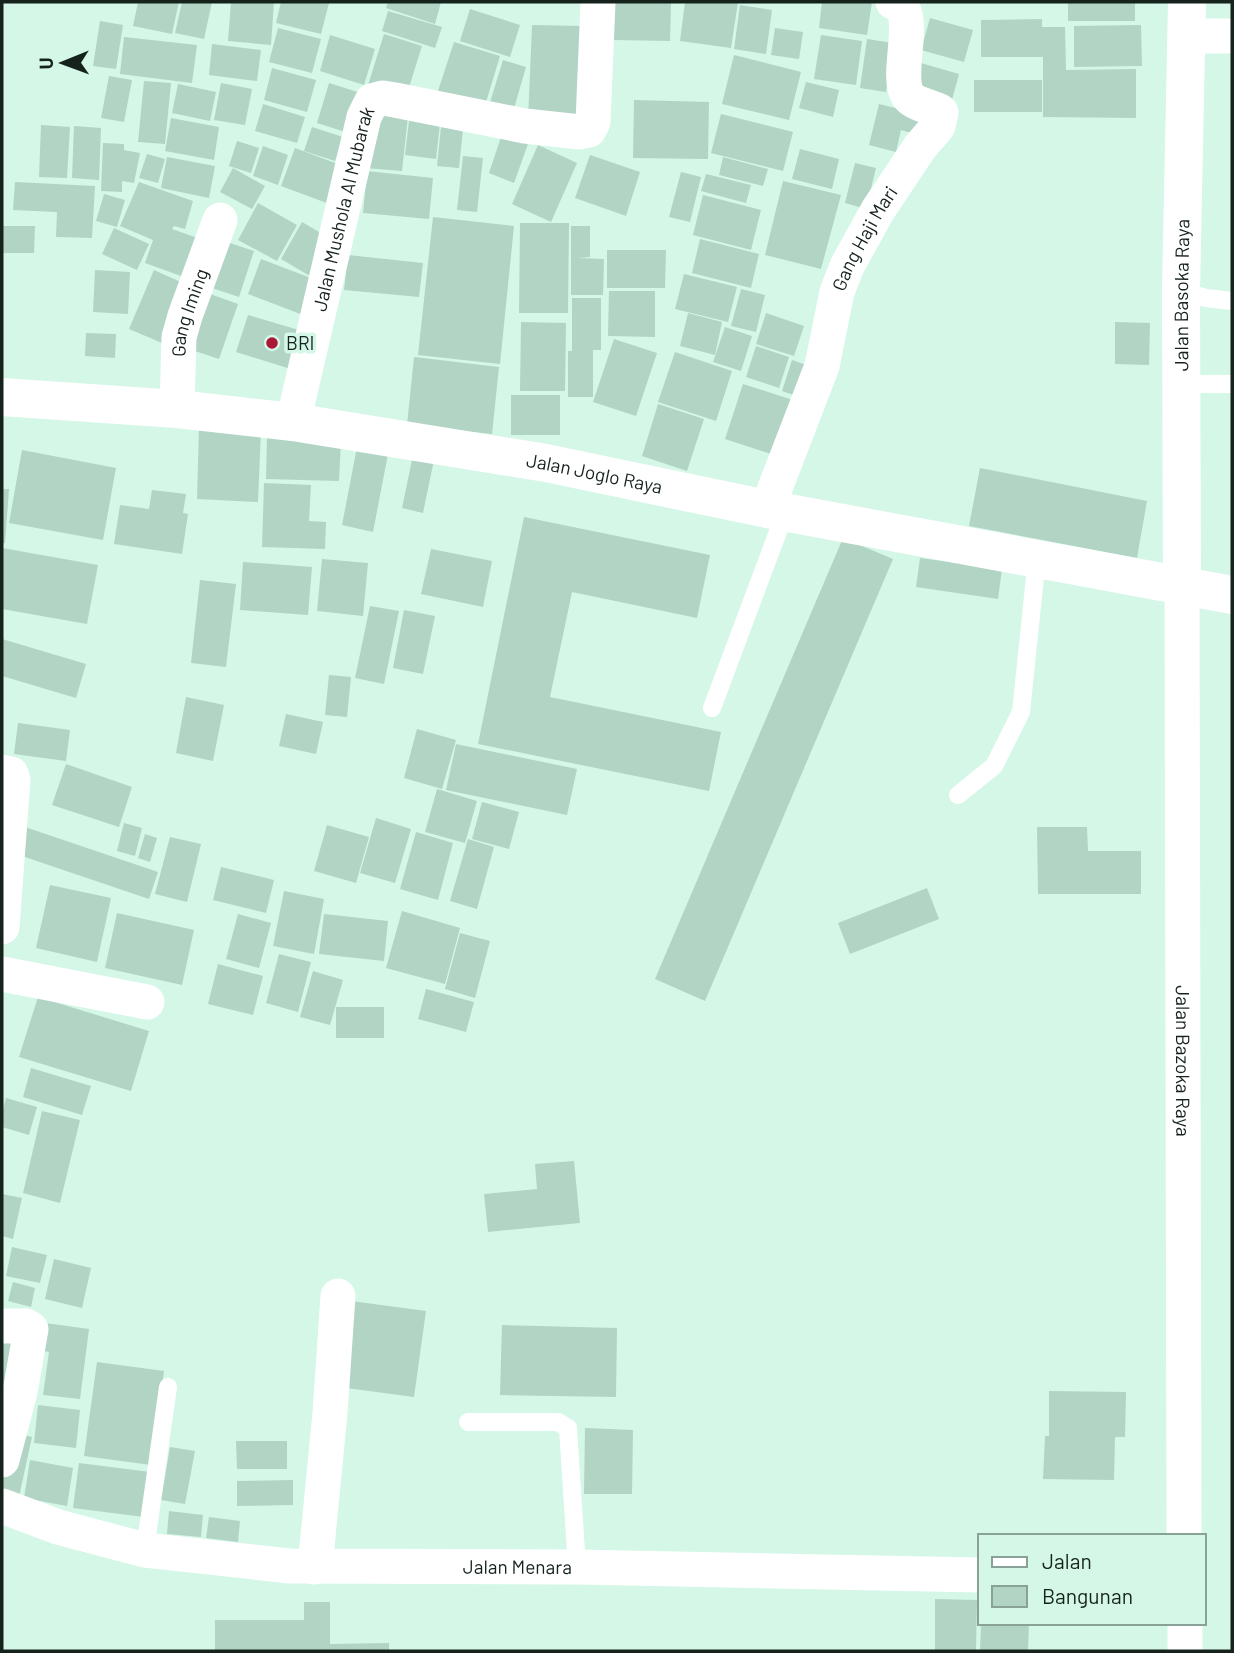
<svg xmlns="http://www.w3.org/2000/svg" width="1234" height="1653" font-family="Barlow,sans-serif">
  <style>
    .building { fill: #b1d4c5 }
    .lines { fill: none; stroke-linecap: round; stroke-linejoin: round }
    .lane { stroke: #fff; stroke-width: 18 }
    .street { stroke: #fff; stroke-width: 35 }
    .secondary { stroke: #fff; stroke-width: 38 }
    .poi-dot { fill: #ac1737; stroke: #d4f7e8; stroke-width: 2.5 }
    .labels { text-anchor: middle; stroke-width: 7; stroke-linejoin: round; paint-order: stroke }
    .street-label { font-size: 19px; fill: #16231d; stroke: #d4f7e8 }
    .poi-label { font-size: 19px; fill: #16231d; stroke: #d4f7e8; text-anchor: start }
  </style>
  <rect width="100%" height="100%" fill="#d4f7e8"/>
  <path class="building" d="M138,2H179L172,34L133,26Z
    M182,2H212L204,39L175,33Z
    M231,2H274L271,45L228,41Z
    M281,2L329,3L321,34L276,23Z
    M388,2H441L435,24L386,8Z
    M614,2H671L670,41L614,40Z
    M685,2H738L731,48L680,41Z
    M822,2H872L867,35L819,28Z
    M1068,2H1135V21H1068Z
    M740,5L772,10L766,54L734,49Z
    M470,9L520,25L510,57L460,41Z
    M388,11L442,27L435,48L382,31Z
    M930,18L973,30L964,62L921,50Z
    M1042,19V27H1065L1066,70L1136,69V118L1043,117V57H981V20Z
    M100,21L123,25L116,69L93,66Z
    M532,25L581,26L577,122L528,120Z
    M1141,25L1142,66L1074,67V26Z
    M278,28L321,39L312,73L269,62Z
    M775,28L803,32L799,59L771,55Z
    M384,34L422,46L406,97L368,85Z
    M330,35L375,49L364,85L320,71Z
    M821,35L862,41L856,85L814,79Z
    M124,37L197,45L192,83L120,74Z
    M867,39L893,43L886,92L860,88Z
    M454,42L500,56L484,109L437,94Z
    M212,44L261,50L257,81L209,75Z
    M734,55L801,72L789,120L722,104Z
    M503,60L526,67L511,119L487,112Z
    M921,63L959,74L952,100L915,90Z
    M272,68L316,80L307,112L264,100Z
    M109,76L132,80L124,122L101,118Z
    M974,80H1042V112H974Z
    M144,81L171,83L165,144L138,142Z
    M806,82L839,90L833,117L799,108Z
    M221,83L252,89L245,125L214,120Z
    M329,83L364,94L352,134L317,123Z
    M178,84L216,92L210,121L172,113Z
    M634,100L709,102L708,159L633,158Z
    M263,104L305,117L297,143L255,131Z
    M372,104L409,107L402,171L365,168Z
    M879,104L928,116L923,136L901,130L896,152L869,145Z
    M410,112L441,115L436,159L405,155Z
    M721,114L793,132L783,171L711,153Z
    M442,117L464,119L459,168L437,166Z
    M171,118L219,127L214,160L165,151Z
    M41,125L70,127L67,178L39,177Z
    M74,126L101,128L99,180L72,178Z
    M312,127L343,137L335,161L304,151Z
    M503,131L529,141L514,183L489,173Z
    M237,141L259,148L251,173L229,166Z
    M103,143L124,144V150L140,153L134,183L122,181V192L101,191Z
    M538,145L577,163L551,222L512,204Z
    M263,146L288,155L278,185L253,176Z
    M295,148L346,167L332,205L281,186Z
    M800,149L839,159L832,189L792,179Z
    M147,154L165,159L158,183L139,178Z
    M590,155L640,172L626,216L575,198Z
    M463,156L483,158L477,212L457,210Z
    M167,157L215,166L209,198L161,188Z
    M723,157L768,169L763,186L719,175Z
    M855,163L876,168L866,209L845,203Z
    M233,168L265,186L252,209L220,192Z
    M367,171L433,178L429,219L363,213Z
    M681,172L701,177L690,222L669,217Z
    M706,174L751,185L746,203L701,191Z
    M783,181L841,195L821,269L765,255Z
    M15,182L95,186L92,238L56,237L57,212L13,210Z
    M139,182L193,201L185,229L174,226L172,229L209,242L195,281L145,263L153,240L120,226Z
    M104,194L125,200L117,227L96,221Z
    M703,195L761,210L751,250L693,235Z
    M258,203L297,225L277,261L238,240Z
    M433,217L514,226L500,364L418,355Z
    M302,222L331,239L310,276L281,259Z
    M520,223H569L568,313H519Z
    M2,226H35L34,253H2Z
    M571,226H590V257L578,258L604,259L603,295H571Z
    M114,228L149,244L137,270L102,254Z
    M218,239L254,251L239,297L203,285Z
    M700,239L759,254L751,288L692,273Z
    M607,250H666L665,288H607Z
    M348,255L423,263L419,297L344,290Z
    M261,259L316,280L303,315L248,294Z
    M95,270L130,272L128,314L93,312Z
    M154,270L194,288L169,346L129,329Z
    M684,274L737,287L728,322L675,309Z
    M741,289L765,295L756,332L731,326Z
    M199,290L238,304L219,359L180,346Z
    M609,291H655V337L608,336Z
    M572,298H601V350H593V397H568V351H572Z
    M688,313L722,322L715,355L680,346Z
    M766,313L804,326L794,356L756,344Z
    M248,315L309,333L297,371L236,352Z
    M521,322L566,323L565,391H520Z
    M1115,322L1150,323L1149,365L1115,364Z
    M725,327L752,336L741,371L713,362Z
    M86,333L116,334L115,358L85,356Z
    M614,339L657,353L636,416L593,402Z
    M756,346L789,357L779,388L746,377Z
    M675,352L732,371L716,421L658,402Z
    M414,357L499,367L492,434L407,425Z
    M792,360L815,368L805,399L782,391Z
    M743,384L799,402L780,457L725,439Z
    M511,395H560V435H511Z
    M658,404L704,419L687,471L642,456Z
    M199,427L261,430L258,502L197,499Z
    M267,437L341,440L339,481L266,479Z
    M357,447L388,454L373,532L342,525Z
    M22,450L116,468L103,540L9,523Z
    M413,455L434,460L423,513L402,508Z
    M980,468L1147,501L1137,558L969,526Z
    M264,483L311,485L309,521L326,522L325,549L262,547Z
    M2,489H9L5,543H2Z
    M152,490L186,494L183,513L188,514L182,554L114,544L120,505L149,509Z
    M524,517L710,555L697,618L572,592L550,697L721,732L709,791L478,744Z
    M843,538L893,559L705,1001L655,979Z
    M2,548L98,565L87,624L2,609Z
    M431,549L492,561L483,607L421,594Z
    M920,558L1002,569L998,599L916,587Z
    M322,559L368,563L363,616L317,611Z
    M243,562L312,567L308,615L240,610Z
    M200,580L236,584L226,667L191,663Z
    M370,606L399,611L384,684L355,678Z
    M404,610L435,616L423,674L393,668Z
    M2,639L86,664L76,698L2,676Z
    M329,675L351,677L347,717L325,715Z
    M186,697L224,705L213,761L176,753Z
    M286,714L323,722L316,754L279,746Z
    M18,723L70,730L66,761L14,754Z
    M417,729L456,740L442,789L404,778Z
    M456,744L577,769L567,815L446,790Z
    M66,764L132,787L119,827L52,805Z
    M437,789L477,801L465,843L425,832Z
    M482,802L519,812L509,849L472,839Z
    M376,818L411,829L395,883L360,873Z
    M124,823L142,828L135,856L117,851Z
    M327,825L369,837L356,883L314,871Z
    M22,826L158,872L149,899L13,853Z
    M1037,827H1087L1088,851H1141V894H1038Z
    M416,832L453,843L438,900L400,889Z
    M145,834L157,838L150,862L138,858Z
    M170,837L201,844L187,902L155,894Z
    M468,839L494,847L477,909L450,901Z
    M221,867L274,880L266,913L213,900Z
    M50,885L111,898L97,962L36,948Z
    M927,888L939,919L850,954L838,923Z
    M284,891L324,899L314,954L273,946Z
    M402,911L460,928L445,984L386,968Z
    M117,913L194,930L182,985L105,968Z
    M238,914L271,923L259,968L226,959Z
    M324,914L388,921L384,961L319,954Z
    M460,933L490,941L475,998L445,989Z
    M279,954L311,962L298,1012L266,1003Z
    M218,964L263,976L253,1015L208,1004Z
    M313,971L343,980L330,1025L300,1017Z
    M426,989L474,1002L466,1032L418,1019Z
    M38,997L149,1031L131,1091L19,1057Z
    M336,1007H384V1038H336Z
    M31,1068L91,1086L82,1115L23,1097Z
    M6,1098L37,1107L29,1135L2,1127V1113Z
    M42,1111L80,1120L60,1203L23,1193Z
    M574,1161L580,1223L488,1232L484,1194L537,1189L535,1164Z
    M2,1194L22,1198L13,1239L2,1236Z
    M12,1247L47,1255L40,1283L6,1276Z
    M54,1259L91,1268L82,1308L45,1299Z
    M13,1282L35,1288L31,1307L8,1301Z
    M351,1301L426,1311L414,1397L339,1387Z
    M38,1322L89,1329L80,1399L43,1395L49,1352L34,1349Z
    M502,1325L617,1328L616,1397L500,1395Z
    M2,1333L22,1335L16,1384L2,1383Z
    M97,1362L164,1371L151,1465L84,1456Z
    M1049,1391L1126,1392L1125,1437H1115L1114,1480L1043,1479L1045,1436H1049Z
    M38,1405L80,1410L76,1448L34,1443Z
    M585,1428L633,1430L632,1494H584Z
    M11,1432L32,1437L19,1497L2,1493V1477Z
    M236,1441H287V1469H237Z
    M170,1447L195,1451L185,1504L161,1500Z
    M30,1460L73,1468L67,1506L24,1498Z
    M79,1463L150,1472L144,1517L73,1508Z
    M293,1480V1505L237,1506V1481Z
    M169,1511L203,1515L201,1537L167,1534Z
    M209,1517L240,1521L238,1542L206,1538Z
    M935,1599L977,1600L976,1651H935Z
    M304,1602H330V1644L389,1643V1651H215V1620H304Z
    M981,1623H1029L1028,1651H980Z"/>
  <g class="lines">
    <path class="lane" d="M1181,291L1206,298L1232,301
      M1182,384H1232
      M712,708L785,513
      M958,795L994,766L1021,712L1037,558
      M468,1422H558L568,1428L577,1567
      M145,1550L168,1387"/>
    <g class="street">
      <path d="M1187,36H1232"/>
      <path id="s1" d="M177,409L179,337L185,316L220,220"/>
      <path id="s2" d="M293,422L364,117L372,101L383,98L395,100L525,126L580,132L589,130L593,122L598,2"/>
      <path id="s3" d="M767,509L822,366L837,292L847,266L878,210L920,147L938,126L941,112C932,106 913,105 907,94C895,70 921,9 893,2"/>
      <path id="s4" d="M1182,587L1184,1536"/>
      <path d="M2,772L11,774L13,780L2,927"/>
      <path d="M2,974L147,1002"/>
      <path d="M2,1326H26L31,1329L20,1392L2,1460"/>
      <path id="s5" d="M2,1506L58,1527L145,1550L290,1566L577,1567L980,1575"/>
      <path d="M315,1567L330,1413L338,1296"/>
      <path d="M1185,1623V1651"/>
    </g>
    <g class="secondary">
      <path id="s6" d="M2,397L177,409L293,422L546,463L767,509L1232,595"/>
      <path id="s7" d="M1182,587L1181,291L1187,2"/>
    </g>
  </g>
  <circle class="poi-dot" cx="272" cy="343" r="7"/>
  <g class="labels">
    <g class="street-label">
      <text dy="7" stroke="none"><textPath href="#s2" startOffset="219">Jalan Mushola Al Mubarak</textPath></text>
      <text dy="7" stroke="none"><textPath href="#s3" startOffset="289">Gang Haji Mari</textPath></text>
      <text dy="7" stroke="none"><textPath href="#s7" startOffset="292">Jalan Basoka Raya</textPath></text>
      <text dy="7" stroke="none"><textPath href="#s1" startOffset="98">Gang Iming</textPath></text>
      <text dy="7" stroke="none"><textPath href="#s6" startOffset="598">Jalan Joglo Raya</textPath></text>
      <text dy="7" stroke="none"><textPath href="#s4" startOffset="474">Jalan Bazoka Raya</textPath></text>
      <text dy="7" stroke="none"><textPath href="#s5" startOffset="523">Jalan Menara</textPath></text>
    </g>
    <g class="poi-label">
      <text x="286" y="350">BRI</text>
    </g>
  </g>
  <rect width="1234" height="1653" fill="none" stroke="#16231d" stroke-width="7"/>
  <rect x="978" y="1534" width="228" height="91" fill="#d4f7e8" stroke="#88a297" stroke-width="2"/>
  <rect x="992" y="1557" width="35" height="10" fill="#ffffff" stroke="#88a297" stroke-width="2"/>
  <text x="1042" y="1569" font-size="21" fill="#16231d">Jalan</text>
  <rect x="992" y="1586" width="35" height="21" fill="#b1d4c5" stroke="#88a297" stroke-width="2"/>
  <text x="1042" y="1604" font-size="21" fill="#16231d">Bangunan</text>
  <g transform="translate(63 63) rotate(269)" stroke="#d4f7e8" stroke-width="5" paint-order="stroke">
  <path d="M0-5L12 26L0 18L-12 26Z" fill="#16231d"/>
  <text y="-10" font-size="19" font-weight="bold" text-anchor="middle" fill="#16231d">U</text>
  </g>
</svg>
